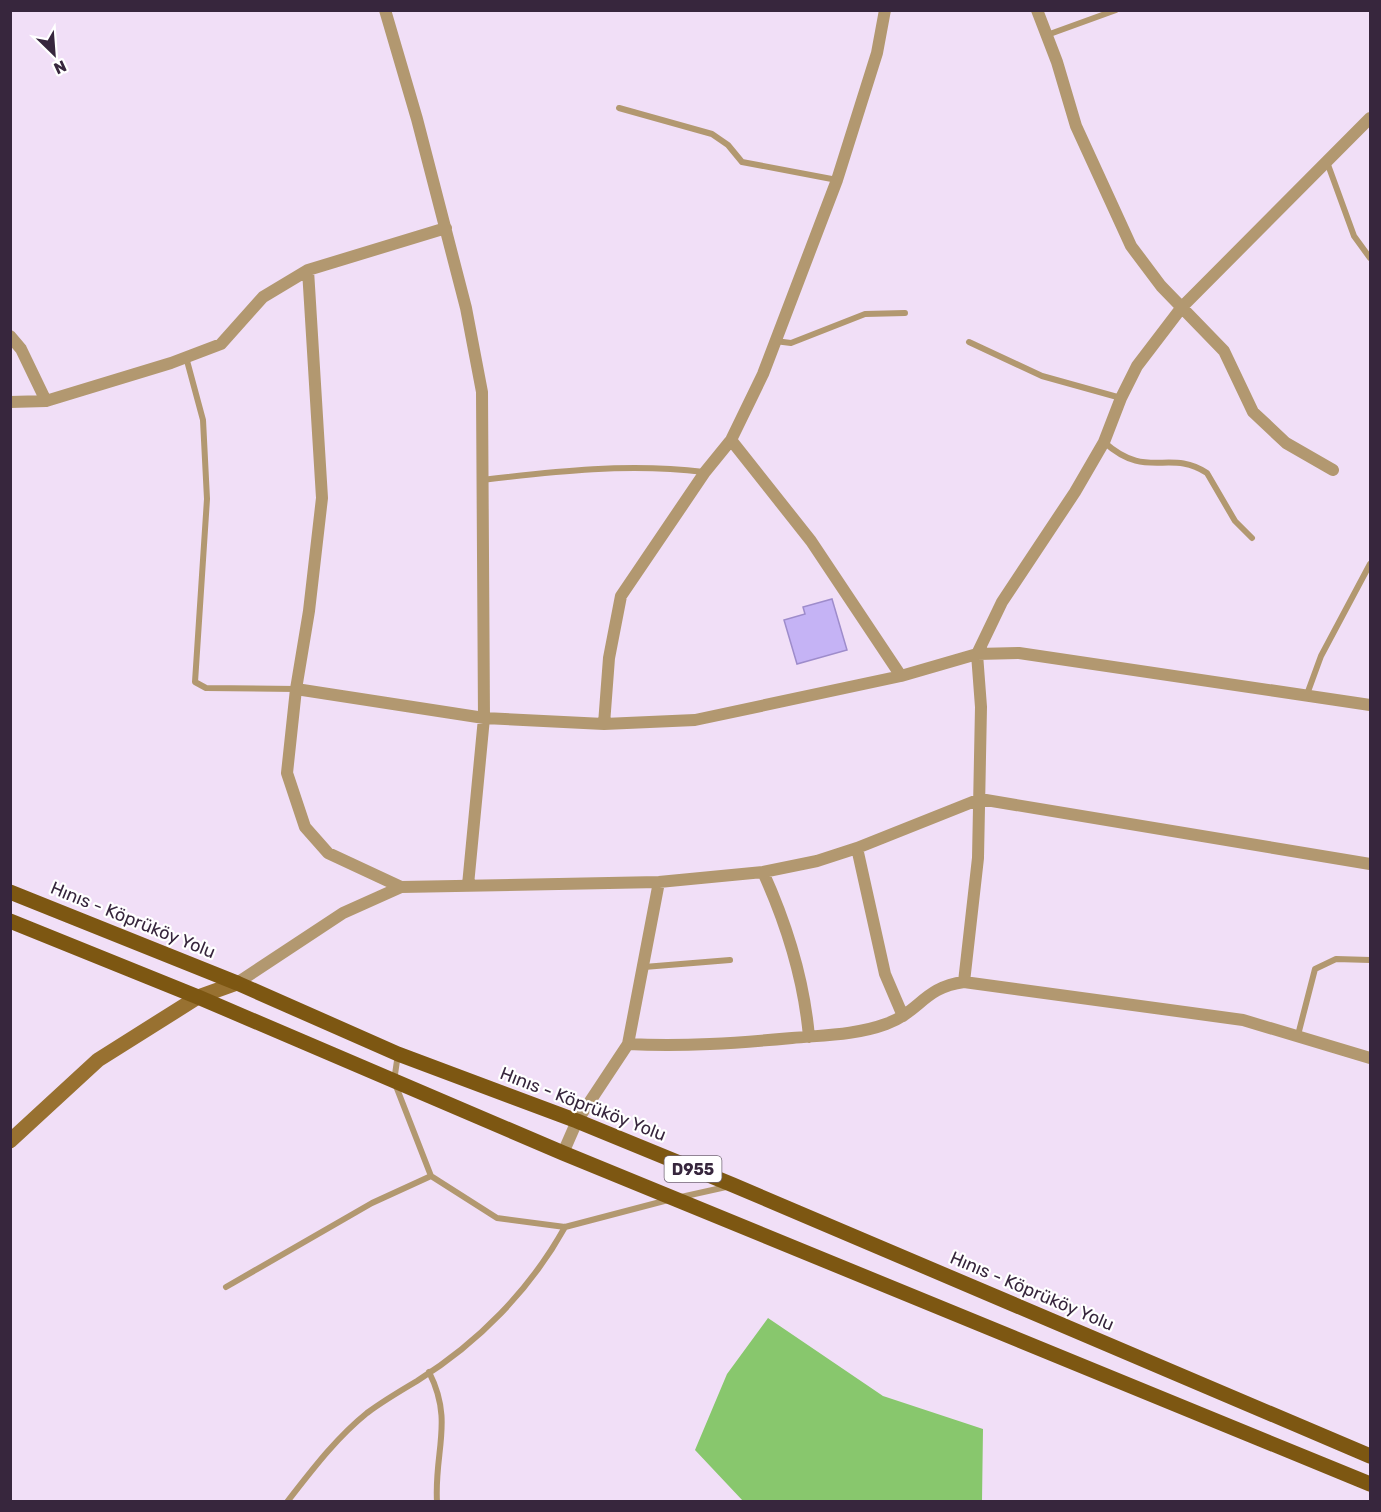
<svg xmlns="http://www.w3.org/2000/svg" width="1381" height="1512" font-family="Rubik,sans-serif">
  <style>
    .green { fill: #88c76d }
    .building { fill: #c5b3f5; stroke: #9e8ccb; stroke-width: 1.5 }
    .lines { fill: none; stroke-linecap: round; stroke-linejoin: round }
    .lane { stroke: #b29870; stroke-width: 6 }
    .street { stroke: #b29870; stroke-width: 12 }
    .secondary { stroke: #987131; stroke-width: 15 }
    .primary { stroke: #7d5712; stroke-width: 15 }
    .labels { text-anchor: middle; stroke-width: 4.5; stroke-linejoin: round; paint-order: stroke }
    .shield { fill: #fff; stroke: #736777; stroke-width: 1.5 }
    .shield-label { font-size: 16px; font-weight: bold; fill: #37263d }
    .street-label { font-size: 18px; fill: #37263d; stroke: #fff }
  </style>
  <rect width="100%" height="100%" fill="#f1dff7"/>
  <path class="green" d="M768,1318L883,1396L983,1429L982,1501H743L695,1450L727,1374Z"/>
  <path class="building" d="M832,599L847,650L797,664L784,620L805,614L803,607Z"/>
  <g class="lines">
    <path class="lane" d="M1047,35L1116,10
      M619,108L712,134L728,145L742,162L837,180
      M1327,162L1354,236L1370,258
      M775,341L791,343L865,314L905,313
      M969,342L1042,376L1121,398
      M186,357L203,420L207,499L195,682L206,688L296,689
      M1104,442C1147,481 1169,448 1207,473L1235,521L1252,538
      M482,480C557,471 629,463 704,472
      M1306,697L1321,656L1370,564
      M644,967L730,960
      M1298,1035L1315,969L1336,959L1370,960
      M398,1054L394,1081L431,1176L497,1218L565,1227L668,1200
      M681,1197L726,1187
      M226,1287L372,1203L431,1176
      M429,1372C454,1421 434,1451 437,1502
      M287,1502C312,1470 336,1438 367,1413C383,1401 400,1391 417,1381C478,1343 530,1290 565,1227"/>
    <path class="street" d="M385,10L417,119L466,308L482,392L484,718L468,885
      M1037,10L1057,62L1076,126L1131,246L1161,286L1224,351L1253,412L1286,443L1333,470
      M308,270L322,498L309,611L296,689L287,773L305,827L328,853L401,887
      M10,336L21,349L46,401
      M10,402L46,401L171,363L221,344L263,297L308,270L446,228
      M731,440L811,541L901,676
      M296,689L484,718L604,724L695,720L901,676L977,654L1019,653L1370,705
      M604,724L609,658L621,596L705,472L731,440L763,374L837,180L877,53L885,10
      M857,848L885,974L903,1016
      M763,872C787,925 804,979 809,1037
      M964,982L978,858L981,707L977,654L1002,602L1075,492L1104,442L1121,398L1137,366L1182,307L1370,118
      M237,983L343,913L401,887L659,882L763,872L817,861L857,848L980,799L1370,864
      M628,1044C683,1047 737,1043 792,1038C824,1035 856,1035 886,1024C920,1012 924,987 964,982L1243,1020L1370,1058
      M563,1153L577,1121L628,1044L659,882"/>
    <path class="secondary" d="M10,1141L98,1060L198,997L237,983"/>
    <path class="primary" d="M10,892L237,983L398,1054L577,1121L733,1185L1370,1456
      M10,921L198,997L563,1153L1370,1484"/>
  </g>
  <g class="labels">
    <rect class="shield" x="664.5" y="1156" width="57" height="26" rx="4.5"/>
    <g class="shield-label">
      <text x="693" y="1175">D955</text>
    </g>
    <g class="street-label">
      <text transform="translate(133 920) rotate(22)" y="6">Hınıs - Köprüköy Yolu</text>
      <text transform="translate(583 1104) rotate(21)" y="6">Hınıs - Köprüköy Yolu</text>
      <text transform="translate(1032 1291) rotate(23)" y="6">Hınıs - Köprüköy Yolu</text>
    </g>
  </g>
  <rect width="1381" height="1512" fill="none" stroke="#37263d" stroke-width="24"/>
  <g transform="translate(54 54) rotate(155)" stroke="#ffffff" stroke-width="4.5" paint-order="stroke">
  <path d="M0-4.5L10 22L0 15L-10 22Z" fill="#37263d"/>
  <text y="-9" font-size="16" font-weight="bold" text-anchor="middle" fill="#37263d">N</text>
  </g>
</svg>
